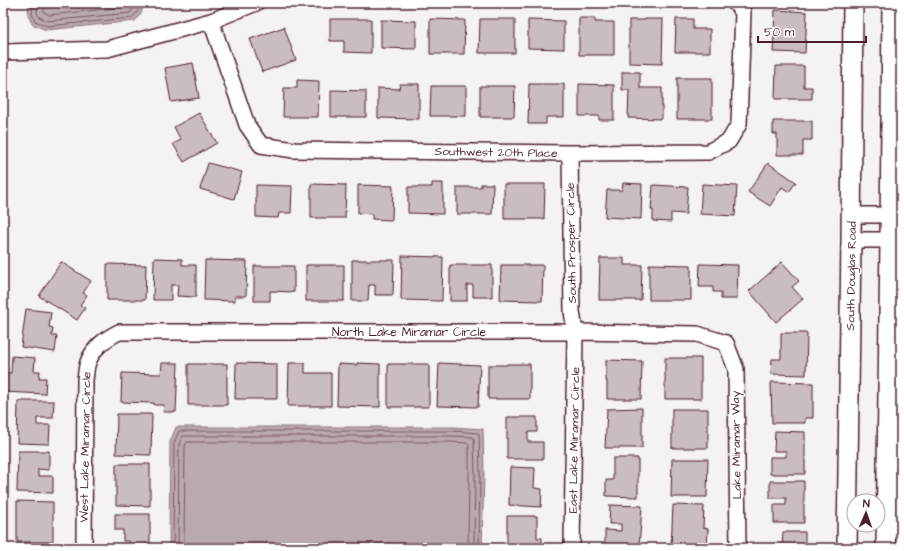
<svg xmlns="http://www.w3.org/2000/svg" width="904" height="551" font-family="'Architects Daughter',sans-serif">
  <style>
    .green { fill: #dbd2d5; stroke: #927880 }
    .water { fill: #baa9ae; stroke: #8d727a }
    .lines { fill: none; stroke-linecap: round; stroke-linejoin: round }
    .shore { stroke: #77565f; stroke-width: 1 }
    .building { fill: #cabdc1; stroke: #4a1f2b }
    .minor-casing { stroke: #4a1f2b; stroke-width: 18 }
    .major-casing { stroke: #4a1f2b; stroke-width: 22 }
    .minor { stroke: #fff; stroke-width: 15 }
    .major { stroke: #fff; stroke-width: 19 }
    .labels { text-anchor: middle; stroke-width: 3; stroke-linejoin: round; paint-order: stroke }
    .street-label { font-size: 12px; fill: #4a1f2b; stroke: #fff }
  </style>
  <rect width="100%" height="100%" fill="#f4f2f2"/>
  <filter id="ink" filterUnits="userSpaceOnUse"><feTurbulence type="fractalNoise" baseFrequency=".025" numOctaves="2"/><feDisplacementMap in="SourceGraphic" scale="8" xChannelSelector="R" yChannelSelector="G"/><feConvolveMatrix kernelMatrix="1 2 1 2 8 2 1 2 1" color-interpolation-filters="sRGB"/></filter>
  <g filter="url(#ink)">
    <path class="green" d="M901,34V190H900Z"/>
    <path class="water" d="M29,3H142V12L135,21L46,30L32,24L28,15Z
      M176,427H453L483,429L484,474L482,548H169L170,442Z"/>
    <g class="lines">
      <path class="shore" d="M33,3L32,14L35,21L47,26L132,18L138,11V3
        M38,3L37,13L39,17L48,21L130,13L133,9V3
        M44,3V12L49,15L125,7L127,6V3
        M173,548L174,443L179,431H453L478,433L479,434L480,474L479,548
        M178,548L179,444L183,436H453L473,437L474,439L475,474L474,548
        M184,548L185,445L187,442H452L467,443L469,445V474L468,548"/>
    </g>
    <path class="building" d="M775,10L807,12L805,53L773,52Z
      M579,18H595V22H614V55H579Z
      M330,19H371V53L344,52V41H330Z
      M430,19L465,20L464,54H430Z
      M480,19H515V53H479Z
      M645,19H663L662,64L629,63V20H645Z
      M676,19H693V29H710V52H675Z
      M381,20L416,21V49L381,48Z
      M528,20L564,21V49L528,48Z
      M284,27L296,60L262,72L250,39Z
      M193,63L199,98L171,102L165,68Z
      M776,66H804V87H812V99H775Z
      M622,72H640V88H662V119L628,118L629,90H622Z
      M677,78H712V119H677Z
      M297,80L319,81L318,117H283L284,88H297Z
      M400,84H419V119L378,118V88L399,89Z
      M529,84H564V117H546V124H528Z
      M579,84L614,85V120H599V116H579Z
      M431,86H466V116H430Z
      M480,86H515L514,117H480Z
      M331,90L366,91V117H331Z
      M199,113L217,143L184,162L173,144L181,140L174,127Z
      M773,121H812V140H803V155H777V134H773Z
      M208,163L242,172L234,199L200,189Z
      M768,163L796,182L789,192L782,187L770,206L748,192Z
      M432,183H443V214L408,213V187H432Z
      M623,183L642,184L641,219L605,217L607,190H622Z
      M311,184L346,185L345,218H311Z
      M481,184H493L492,214H457V187H481Z
      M504,184H545L544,219H504Z
      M702,184L737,186L735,216L700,214Z
      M256,185L292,186L291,213H279L278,218L256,217Z
      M358,185L393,186L392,220L372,219V214L358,213Z
      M653,185L688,187L686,214L671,213V222L653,221V210H651Z
      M402,256L443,257L442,301L401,300Z
      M154,258L182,259V265H196V297L177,296L178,285H171V300H153Z
      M600,258H624V265H642L641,300H599Z
      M205,260L247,261L246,296H235V301L204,300Z
      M352,260H394L393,295H375V285H369L368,301H352Z
      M61,262L91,281L83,293L87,295L80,305L85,308L77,320L39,296Z
      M782,262L799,281L792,287L803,299L776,322L749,291Z
      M107,264L146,265L145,300H107Z
      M649,264L691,265V300H649Z
      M700,264L738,265L737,299H721V292H713V287H699Z
      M306,265H344V301H306Z
      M450,265H492V297H473V285H467V301H450Z
      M501,265H543L542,301L500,300Z
      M254,266H294V292L270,291V301H254Z
      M26,309L51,312L49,327L53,328L52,336H57L55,352L21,347Z
      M781,333H807L806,375L771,374L772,359H781Z
      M12,356L35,358L34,371H40L39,378H46L45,394L3,392L4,373H11Z
      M665,358H701V399H665Z
      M606,360L642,361L641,399H607V381H606Z
      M162,363H178L176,412H163L164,405H154V403L121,402L122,373L161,374Z
      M236,363L277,364V399H235Z
      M289,363H305V373H331V406H288Z
      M357,363L380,364V407L337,406L338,364L357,365Z
      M439,363L480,365L478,407L437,406Z
      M188,364H227V405H188Z
      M388,364H429V407H388Z
      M507,364H530V399H488V365H507Z
      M771,382L813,383V418H805V423H772Z
      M18,401H54L53,418H37V425H50L49,444L17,443Z
      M642,408V448H605L607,409Z
      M672,409H708V448H672Z
      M117,414H152L151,455L116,454Z
      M507,417H537V432H528V442H543V459H507Z
      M775,431L805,432V474H770V457H786V451H774Z
      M18,451H49V470L38,469V476H53V493L17,492Z
      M613,458H638V497L606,496V480H613Z
      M672,459H708L707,497H671Z
      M116,464H150V506L116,505Z
      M510,467L535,468L534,488L542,489L541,507L509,505Z
      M770,481H804V523H774V505H786V498H770Z
      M17,501L53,502V542H17Z
      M610,505L642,506L639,548L605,547V530L621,531V524H609Z
      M673,505L704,506L703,528L708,529L707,548H671Z
      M115,514H150V548H129V541H123V530H115Z
      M507,516H537V538H542V548H507Z
      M783,532H805V548H782Z"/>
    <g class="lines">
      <defs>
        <path id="minor" d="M211,21L247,125L261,145L294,150L570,153L708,152L729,141L739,124L743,12L735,3
          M3,52L107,49L211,21L256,3
          M570,153L572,311L575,332L572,548
          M851,215H901
          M851,240H901
          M84,548L85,380C86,374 86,367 88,362C94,347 105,339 119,332H575L697,334L726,343L736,369L738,548"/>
        <path id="major" d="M847,548L851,240L853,3
          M886,548L890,240L892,3"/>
      </defs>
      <use href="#minor" class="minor-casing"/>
      <use href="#major" class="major-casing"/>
      <use href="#minor" class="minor"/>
      <use href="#major" class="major"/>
    </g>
  </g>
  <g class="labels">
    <g class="street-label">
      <text transform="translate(496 152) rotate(1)" y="4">Southwest 20th Place</text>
      <text transform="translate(571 243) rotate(-91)" y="4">South Prosper Circle</text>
      <text transform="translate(851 276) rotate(-89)" y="4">South Douglas Road</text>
      <text x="409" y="336">North Lake Miramar Circle</text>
      <text transform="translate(574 440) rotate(-89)" y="4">East Lake Miramar Circle</text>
      <text transform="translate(736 445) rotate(-91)" y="4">Lake Miramar Way</text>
      <text transform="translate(85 447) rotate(-89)" y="4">West Lake Miramar Circle</text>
    </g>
  </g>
  <rect width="904" height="551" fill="none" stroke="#fff" stroke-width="16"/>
  <rect x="8" y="8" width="888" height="535" fill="none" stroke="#4a1f2b" stroke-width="1.5" filter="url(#ink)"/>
  <g transform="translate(866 513) rotate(2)"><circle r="19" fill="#ffffff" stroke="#b7a5aa"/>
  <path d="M0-3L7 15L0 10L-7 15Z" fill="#4a1f2b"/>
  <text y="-6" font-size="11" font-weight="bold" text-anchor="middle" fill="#4a1f2b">N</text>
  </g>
  <path d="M758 36v6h108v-6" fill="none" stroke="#4a1f2b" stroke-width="2"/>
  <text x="764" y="36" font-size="12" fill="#4a1f2b" stroke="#ffffff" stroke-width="3" paint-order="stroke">50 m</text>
</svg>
